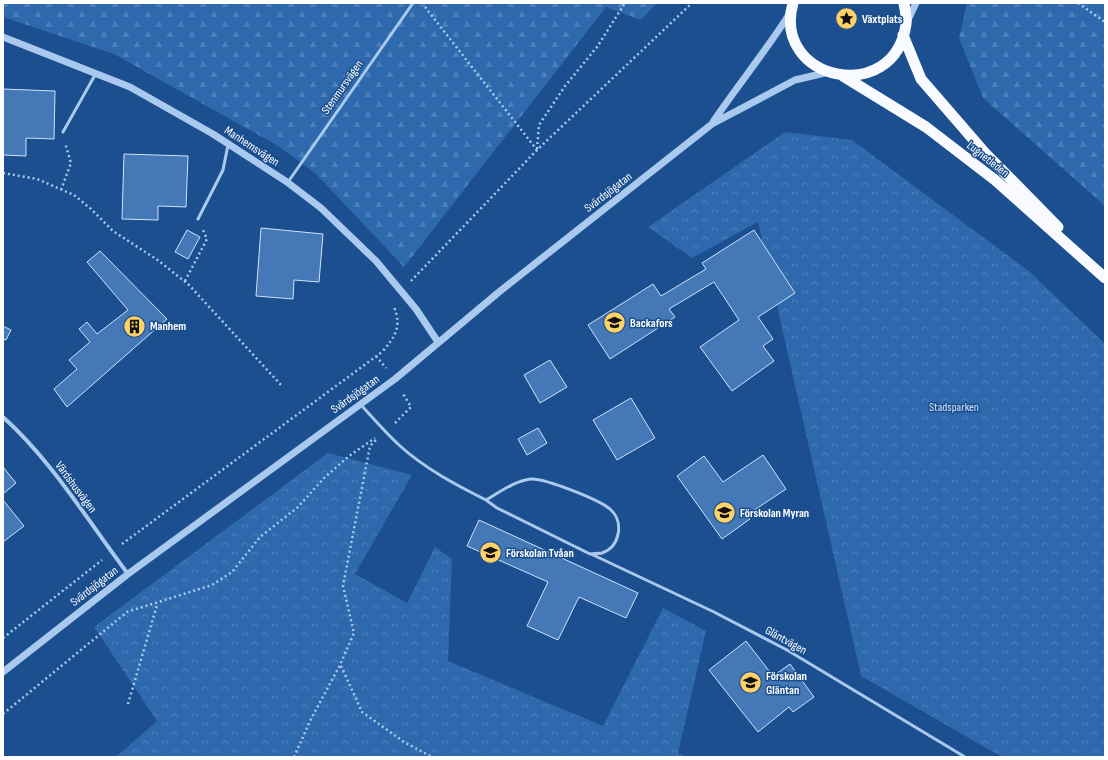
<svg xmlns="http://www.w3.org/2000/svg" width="1108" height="760" font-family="'Sofia Sans Condensed',sans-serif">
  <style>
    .grass { fill: url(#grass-tufts) }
    .forest { fill: url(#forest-firs) }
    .park { fill: url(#park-crowns) }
    .building { fill: #4478b7; stroke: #cfe3fa }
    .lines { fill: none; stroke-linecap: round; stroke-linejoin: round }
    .path { stroke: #a9c9ee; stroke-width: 2.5; stroke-dasharray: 2 3; stroke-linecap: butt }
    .service { stroke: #a9c9ee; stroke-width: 3 }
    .minor { stroke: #a9c9ee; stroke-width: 4 }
    .tertiary { stroke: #a9c9ee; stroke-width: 7 }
    .trunk { stroke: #f8faff; stroke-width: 11 }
    .labels { text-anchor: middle; stroke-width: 3; stroke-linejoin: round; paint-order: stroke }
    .poi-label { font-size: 12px; font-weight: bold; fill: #fff; stroke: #1b4f8f; text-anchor: start }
    .street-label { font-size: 12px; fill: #fff; stroke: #1b4f8f }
    .park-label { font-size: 12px; fill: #cfe3fa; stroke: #1b4f8f }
  </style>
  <defs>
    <pattern id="grass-tufts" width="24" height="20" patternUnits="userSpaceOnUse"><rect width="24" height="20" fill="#2e69ad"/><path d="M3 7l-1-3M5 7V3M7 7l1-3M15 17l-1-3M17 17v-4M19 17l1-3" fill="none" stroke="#4d80b9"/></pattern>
    <pattern id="forest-firs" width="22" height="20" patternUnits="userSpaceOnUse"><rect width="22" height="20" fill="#2e69ad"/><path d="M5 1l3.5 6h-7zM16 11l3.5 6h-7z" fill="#4d80b9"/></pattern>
    <pattern id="park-crowns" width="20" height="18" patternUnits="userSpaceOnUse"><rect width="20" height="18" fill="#2e69ad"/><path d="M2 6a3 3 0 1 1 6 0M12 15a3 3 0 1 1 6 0" fill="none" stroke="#4d80b9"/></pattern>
  </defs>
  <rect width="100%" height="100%" fill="#1b4f8f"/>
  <path class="grass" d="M1062,3H1105V29Z"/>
  <path class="forest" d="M3,3H657L641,20L606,7L404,267L315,173L278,146L114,54L3,17Z
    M967,3H1062L1105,29V206L983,98L959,38Z"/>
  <path class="park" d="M785,132L852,140L1030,272L1105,344V757H1002L861,676L758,222L692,258L648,227Z
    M328,453L412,475L355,574L407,603L435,547L452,559L448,661L603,726L663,608L706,631L678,753L686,757H116L157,721L94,627Z"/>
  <path class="building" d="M3,89L55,91L54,139L26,138V156L3,155Z
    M124,154L188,156L186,207L158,206V220L122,219Z
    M261,228L323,234L319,282L294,280L293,299L256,296Z
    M187,230L200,237L188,259L175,252Z
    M754,230L795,293L758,317L773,339L763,346L774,361L732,391L700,347L739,320L714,282L669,309L675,317L610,359L588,325L653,284L661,296L706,269L702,263Z
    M100,251L167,319L67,407L54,389L77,369L69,360L90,342L79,329L87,322L97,334L128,310L87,262Z
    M3,326L11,330L6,340L3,339Z
    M550,360L567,387L540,403L524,375Z
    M631,398L655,438L617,460L593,420Z
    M538,428L547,443L527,455L518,439Z
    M763,455L786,489L747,515L750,519L722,539L677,476L704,456L723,482Z
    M3,467L16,483L3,494Z
    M3,500L24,526L3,542Z
    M479,520L638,593L626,618L579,597L558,640L527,626L548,582L467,546Z
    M746,641L773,676L790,664L814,697L793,712L789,707L758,732L709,670Z"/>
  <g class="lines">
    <path class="path" d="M1078,3L1105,22
      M425,7L537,150
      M537,149L539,125L565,86L597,47L625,3
      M3,173L37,179L74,195L91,209L113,231L159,261L189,285L282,386
      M61,190L71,163L65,143
      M185,281L207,239L203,230
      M411,281L537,150L692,3
      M376,356L386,368
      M395,423L411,407L402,392
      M122,544L382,352C395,337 402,327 394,307
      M3,638L102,560
      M341,666L362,712L404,742L432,757
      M128,704L157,605
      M3,714L127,612L212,585L232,572L260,537L298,507L324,478L349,456L375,438
      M294,757L311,719L340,665L354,633L343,586L370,446L376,440"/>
    <path class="service" d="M63,132L95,75
      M288,182L413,3
      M198,219L223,170L228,145
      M361,405C373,418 386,433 399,445C424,468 456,485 486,500C500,492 514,481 531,479C544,478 601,500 611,510C624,522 620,547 602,553C598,554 593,553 590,554L497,508L486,500
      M591,554L714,612L787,650L965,757"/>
    <path class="minor" d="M3,417C52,461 88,521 128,574"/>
    <path class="tertiary" d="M907,22L916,3
      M3,37L130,87L213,134L287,182L321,208L376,261L416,309L438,342
      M713,122C738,85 766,51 790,13
      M3,672L128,574L395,379L499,292L712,124L795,80L829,72"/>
    <path class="trunk" d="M793,3C771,81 895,107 906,24C907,18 905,10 904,3
      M903,35L921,79L985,153L1058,227
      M843,76L926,127L995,180L1105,278"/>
  </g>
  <defs>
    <symbol id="sight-disc" viewBox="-11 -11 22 22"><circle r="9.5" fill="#ffd166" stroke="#1b4f8f"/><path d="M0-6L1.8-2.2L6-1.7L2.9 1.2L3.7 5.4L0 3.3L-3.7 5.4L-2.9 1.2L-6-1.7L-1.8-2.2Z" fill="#111"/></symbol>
    <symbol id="school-disc" viewBox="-11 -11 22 22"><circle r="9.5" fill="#ffd166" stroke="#1b4f8f"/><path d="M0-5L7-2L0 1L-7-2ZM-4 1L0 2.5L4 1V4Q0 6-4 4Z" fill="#111"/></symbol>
    <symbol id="building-disc" viewBox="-11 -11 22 22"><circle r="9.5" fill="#ffd166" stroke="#1b4f8f"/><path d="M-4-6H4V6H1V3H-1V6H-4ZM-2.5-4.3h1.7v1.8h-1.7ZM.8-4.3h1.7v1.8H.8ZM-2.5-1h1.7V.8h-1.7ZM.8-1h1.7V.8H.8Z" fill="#111"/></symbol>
  </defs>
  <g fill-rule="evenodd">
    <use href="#sight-disc" x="834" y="6" width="25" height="25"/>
    <use href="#school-disc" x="602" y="310" width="25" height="25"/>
    <use href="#building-disc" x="122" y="314" width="25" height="25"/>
    <use href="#school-disc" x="712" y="500" width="25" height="25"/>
    <use href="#school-disc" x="478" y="540" width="25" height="25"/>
    <use href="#school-disc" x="738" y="670" width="25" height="25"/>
  </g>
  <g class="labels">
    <g class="poi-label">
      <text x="862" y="23">Växtplats</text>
      <text x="630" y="327">Backafors</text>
      <text x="150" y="330">Manhem</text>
      <text x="740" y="517">Förskolan Myran</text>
      <text x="506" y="557">Förskolan Tvåan</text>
      <text x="766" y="680">Förskolan<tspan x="766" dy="14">Gläntan</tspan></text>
    </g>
    <g class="street-label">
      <text transform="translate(342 87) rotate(-55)" y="4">Stenmursvägen</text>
      <text transform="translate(252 146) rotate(33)" y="4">Manhemsvägen</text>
      <text transform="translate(988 159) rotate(38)" y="4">Lugnetleden</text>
      <text transform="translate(608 192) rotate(-38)" y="4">Svärdsjögatan</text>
      <text transform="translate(355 394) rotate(-36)" y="4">Svärdsjögatan</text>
      <text transform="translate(76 487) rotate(53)" y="4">Värdshusvägen</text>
      <text transform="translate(94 586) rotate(-38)" y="4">Svärdsjögatan</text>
      <text transform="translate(786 640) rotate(29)" y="4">Gläntvägen</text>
    </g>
    <g class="park-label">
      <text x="954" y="411">Stadsparken</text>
    </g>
  </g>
  <rect width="1108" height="760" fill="none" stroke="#ffffff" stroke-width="8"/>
</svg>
